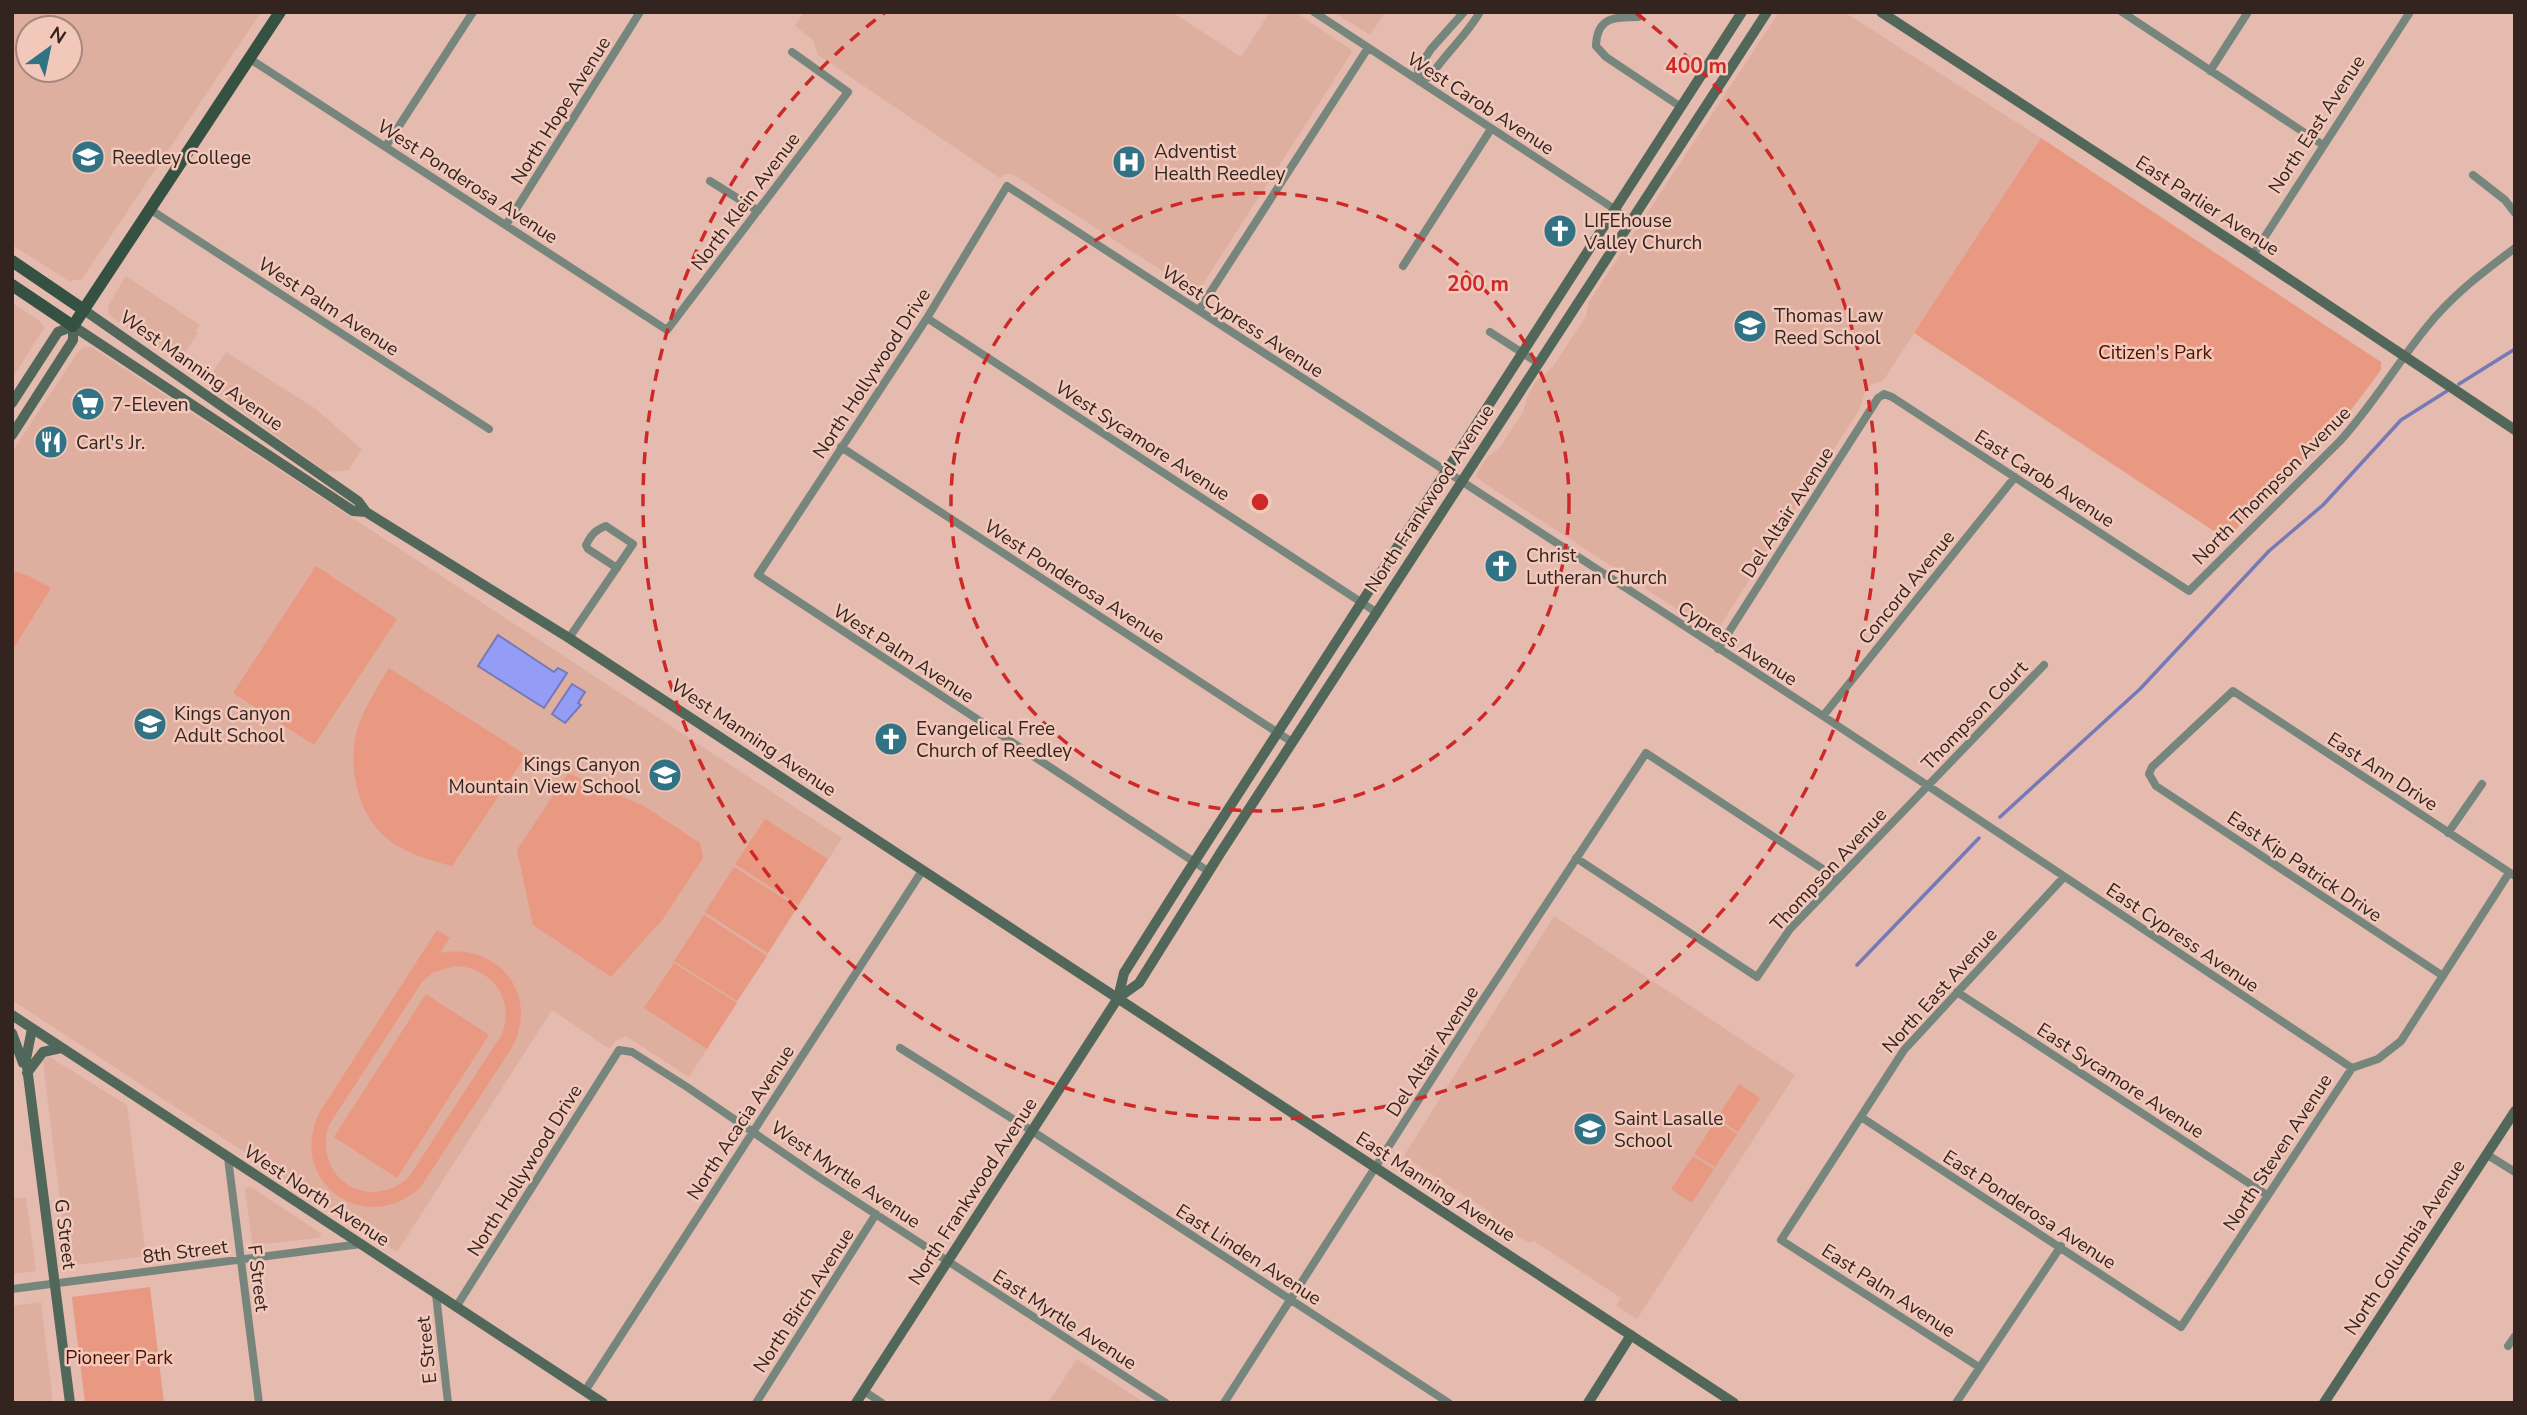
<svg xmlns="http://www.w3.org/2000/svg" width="2527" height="1415" font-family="'Nunito Sans',sans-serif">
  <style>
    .built { fill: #deae9f; fill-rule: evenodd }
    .green { fill: #e99981; fill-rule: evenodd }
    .water { fill: #939df6; stroke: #7679b6; stroke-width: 2 }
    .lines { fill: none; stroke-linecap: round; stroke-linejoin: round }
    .stream { stroke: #7679b6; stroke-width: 3.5 }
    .street { stroke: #77867c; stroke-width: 8 }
    .secondary { stroke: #516759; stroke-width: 10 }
    .primary { stroke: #355141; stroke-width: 12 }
    .ring { fill: none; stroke: #ce2828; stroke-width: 3.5; stroke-dasharray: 12 9 }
    .labels { text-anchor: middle; stroke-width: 5; stroke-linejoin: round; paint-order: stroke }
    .street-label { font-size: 19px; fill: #33241f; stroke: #f2c8bb }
    .poi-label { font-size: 19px; fill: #33241f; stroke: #f2c8bb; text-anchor: start }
    .park-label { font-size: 19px; fill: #4d1000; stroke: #f2c8bb }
    .centre { fill: #ce2828; stroke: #f2c8bb; stroke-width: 3.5 }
    .ring-label { font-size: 21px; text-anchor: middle; font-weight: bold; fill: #ce2828; stroke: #f2c8bb; stroke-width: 5; stroke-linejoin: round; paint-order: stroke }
  </style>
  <rect width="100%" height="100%" fill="#e4bbae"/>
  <path class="built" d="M12,12H261L82,279L69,281L12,245ZM28,28H70V70H28Z
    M804,12H826L831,15L834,12H1172L1241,57L1270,12H1295L1350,49L1352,52L1199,290L1195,292L1012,174H1005L1000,178L818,55L813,40L795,26Z
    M1334,12H1385L1370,35Z
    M1779,12H1844L2041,138L1883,381L1872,384L1866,389L1859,410L1718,629L1712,632L1481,481L1477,477V473L1486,459L1500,447L1523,412L1528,395L1536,381L1552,368L1586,316L1589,302Z
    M126,276L200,325L195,331L198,333L178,362L109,315L108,306Z
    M12,303L40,321L44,328L12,379Z
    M84,347H91L842,838L689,1077L626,1036L615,1041L610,1049L552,1010L397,1252L12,1000V452L78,352Z
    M226,352L316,409L362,450L348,470L326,472L205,384Z
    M1554,916L1795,1075L1637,1319L1616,1306L1621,1298L1534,1241L1528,1243L1492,1219L1491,1213L1404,1156Z
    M48,1056L127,1105L146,1256L68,1266L43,1061Z
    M247,1187H251L322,1234L318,1238L254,1245L252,1242L245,1190Z
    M26,1198L36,1271L12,1274V1199Z
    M41,1302L53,1403H12V1306Z
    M1077,1359L1145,1403H1048Z"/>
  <path class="green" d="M2041,138L2381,362V370L2342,422L2226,539L1914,333Z
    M316,566L397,619L314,745L233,693Z
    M12,570L31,577L51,588L12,651Z
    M389,668L526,755L452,866C427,860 398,851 380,832C356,807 348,762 357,730C364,708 377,688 389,668Z
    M568,773L644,806L700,843L703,858L663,919L611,977L533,925L517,850Z
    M765,819L828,859L798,905L735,864Z
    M734,867L797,907L768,953L705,912Z
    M704,915L767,956L737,1001L674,961Z
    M437,930L450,938L440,953C499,942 541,996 511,1049L420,1188C362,1239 284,1178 321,1110ZM455,966C492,967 515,999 502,1034L409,1177C368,1214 312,1177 329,1125L422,982L434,972Z
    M674,963L737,1003L707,1049L644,1008Z
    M426,994L489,1035L397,1178L334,1137Z
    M1739,1084L1760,1098L1738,1132L1717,1118Z
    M1716,1120L1737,1134L1715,1167L1694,1154Z
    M1693,1156L1714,1169L1692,1203L1671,1189Z
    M150,1287L164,1403H85L72,1297Z"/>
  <path class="water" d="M498,635L554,672L558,668L567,673L544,708L478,666Z
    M572,684L585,692L578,703L581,705L565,723L552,714Z"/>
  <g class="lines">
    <path class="stream" d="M2459,384L2515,349
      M2000,817L2140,689L2269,551L2323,505L2401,420L2447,391
      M1857,965L1979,838"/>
    <path class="street" d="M1314,12L1616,210L1630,222
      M2122,12L2323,145
      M1638,17C1614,17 1597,17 1596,46L1606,57L1681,107
      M250,59L667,330L848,92L792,52
      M2210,71L2248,12
      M1421,79L1430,77C1445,54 1466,36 1480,12
      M1419,81L1418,69L1431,49L1464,12
      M386,146L473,12
      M2473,175L2505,200L2515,213
      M710,181L758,211
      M151,210L489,429
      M506,225L640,12
      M2253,255L2410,12
      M1403,266L1491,129
      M1199,310L1368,48
      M927,318L1376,612
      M1490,332L1538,363
      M841,447L1292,742
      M569,638L633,544L606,526C595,530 591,535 586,545L588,549L617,568
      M1718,649L1878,398L1884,394L1892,397L2189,591L2340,441C2372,406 2396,365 2426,328C2451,296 2483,272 2515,248
      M1823,716L2015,477
      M2448,833L2482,784
      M1576,858L1757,977L1790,929L2044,665
      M1208,871L758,575L927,318L1007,186L1823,716L2352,1068
      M2443,976L2156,786L2149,774L2152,767L2233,691L2515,876
      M1957,992L2267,1195
      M900,1048L1032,1131L1449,1403
      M1861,1117L2181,1327L2352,1068L2378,1059L2401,1041L2509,873
      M2486,1154L2515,1172
      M228,1158L259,1403
      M12,1289L361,1244
      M436,1294L448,1403
      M456,1307L619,1050L632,1052L687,1087L817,1176L1166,1403
      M2508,1346L2515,1336
      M1979,1367L1781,1240L1904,1050L2064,877
      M585,1391L922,871
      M864,1391L882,1403
      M756,1403L876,1214
      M1224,1403L1473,1015L1646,753L1838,879
      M1956,1403L2061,1246"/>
    <path class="secondary" d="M1881,12L2253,255L2515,430
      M84,310L358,501L366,512L569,638L1734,1403
      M73,326L353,511L366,512
      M12,403L58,332L73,326
      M12,435L73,340V326
      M1118,998L1139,983L1221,852L1767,12
      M12,1015L603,1403
      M32,1029L26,1059L70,1403
      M12,1033L23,1063
      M27,1073L43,1052L61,1048
      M856,1403L1118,998L1124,973L1182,881L1742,12
      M1588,1403L1631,1335
      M2324,1403L2515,1111"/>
    <path class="primary" d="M12,261L84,310
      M12,285L73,326L280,12"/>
  </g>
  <g class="ring">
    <circle cx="1260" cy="502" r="309"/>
    <path d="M1636 13A617 617 0 1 1 884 13"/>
  </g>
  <defs>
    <symbol id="university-disc" viewBox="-11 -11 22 22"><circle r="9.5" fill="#317385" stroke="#f2c8bb"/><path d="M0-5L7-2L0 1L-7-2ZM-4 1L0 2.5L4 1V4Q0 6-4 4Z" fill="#fff"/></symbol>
    <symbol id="hospital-disc" viewBox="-11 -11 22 22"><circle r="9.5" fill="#317385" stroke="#f2c8bb"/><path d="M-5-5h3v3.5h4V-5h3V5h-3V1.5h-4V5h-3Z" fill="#fff"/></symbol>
    <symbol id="church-disc" viewBox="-11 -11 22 22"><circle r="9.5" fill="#317385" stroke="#f2c8bb"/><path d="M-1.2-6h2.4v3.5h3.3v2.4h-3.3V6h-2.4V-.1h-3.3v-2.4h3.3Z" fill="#fff"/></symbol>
    <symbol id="school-disc" viewBox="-11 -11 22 22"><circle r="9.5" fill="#317385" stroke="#f2c8bb"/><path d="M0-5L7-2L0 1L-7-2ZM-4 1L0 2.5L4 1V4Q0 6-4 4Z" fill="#fff"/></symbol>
    <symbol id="supermarket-disc" viewBox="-11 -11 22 22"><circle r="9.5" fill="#317385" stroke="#f2c8bb"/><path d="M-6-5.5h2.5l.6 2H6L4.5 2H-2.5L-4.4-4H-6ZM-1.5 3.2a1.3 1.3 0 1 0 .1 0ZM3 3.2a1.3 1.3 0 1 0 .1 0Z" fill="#fff"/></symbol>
    <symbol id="restaurant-disc" viewBox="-11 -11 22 22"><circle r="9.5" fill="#317385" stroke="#f2c8bb"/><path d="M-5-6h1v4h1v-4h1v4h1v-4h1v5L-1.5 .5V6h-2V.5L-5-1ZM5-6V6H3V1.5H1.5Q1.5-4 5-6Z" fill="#fff"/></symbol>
  </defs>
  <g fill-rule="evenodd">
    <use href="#university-disc" x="69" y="138" width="38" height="38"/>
    <use href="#hospital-disc" x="1110" y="143" width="38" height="38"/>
    <use href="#church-disc" x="1541" y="212" width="38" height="38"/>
    <use href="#school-disc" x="1731" y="307" width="38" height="38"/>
    <use href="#supermarket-disc" x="69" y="385" width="38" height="38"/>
    <use href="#restaurant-disc" x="32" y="423" width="38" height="38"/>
    <use href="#church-disc" x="1482" y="547" width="38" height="38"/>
    <use href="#school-disc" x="131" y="705" width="38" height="38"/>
    <use href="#church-disc" x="872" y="720" width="38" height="38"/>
    <use href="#school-disc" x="646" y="756" width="38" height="38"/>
    <use href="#school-disc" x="1571" y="1110" width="38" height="38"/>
  </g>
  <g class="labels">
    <g class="street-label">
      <text transform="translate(1481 103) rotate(33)" y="7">West Carob Avenue</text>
      <text transform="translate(560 110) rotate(-58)" y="7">North Hope Avenue</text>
      <text transform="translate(2316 124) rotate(-57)" y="7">North East Avenue</text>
      <text transform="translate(468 181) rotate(33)" y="7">West Ponderosa Avenue</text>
      <text transform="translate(745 201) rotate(-53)" y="7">North Klein Avenue</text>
      <text transform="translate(2208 205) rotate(33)" y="7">East Parlier Avenue</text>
      <text transform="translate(329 306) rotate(33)" y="7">West Palm Avenue</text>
      <text transform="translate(1243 321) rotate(33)" y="7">West Cypress Avenue</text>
      <text transform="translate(202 370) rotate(35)" y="7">West Manning Avenue</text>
      <text transform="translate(871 373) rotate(-57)" y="7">North Hollywood Drive</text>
      <text transform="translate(1143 440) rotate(33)" y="7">West Sycamore Avenue</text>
      <text transform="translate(2045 478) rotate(33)" y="7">East Carob Avenue</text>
      <text transform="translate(2271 485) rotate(-45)" y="7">North Thompson Avenue</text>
      <text transform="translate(1429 498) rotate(-57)" y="7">North Frankwood Avenue</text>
      <text transform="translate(1787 512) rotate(-57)" y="7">Del Altair Avenue</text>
      <text transform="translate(1075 581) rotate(33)" y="7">West Ponderosa Avenue</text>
      <text transform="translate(1906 587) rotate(-51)" y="7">Concord Avenue</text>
      <text transform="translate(1738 643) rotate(33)" y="7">Cypress Avenue</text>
      <text transform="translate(904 653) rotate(33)" y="7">West Palm Avenue</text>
      <text transform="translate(1974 715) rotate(-46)" y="7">Thompson Court</text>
      <text transform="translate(754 737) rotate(34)" y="7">West Manning Avenue</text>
      <text transform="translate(2383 771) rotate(33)" y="7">East Ann Drive</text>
      <text transform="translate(2305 866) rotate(34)" y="7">East Kip Patrick Drive</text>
      <text transform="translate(1828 869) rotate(-47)" y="7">Thompson Avenue</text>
      <text transform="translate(2183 937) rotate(34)" y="7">East Cypress Avenue</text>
      <text transform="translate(1939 990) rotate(-48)" y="7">North East Avenue</text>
      <text transform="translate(1432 1051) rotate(-57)" y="7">Del Altair Avenue</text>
      <text transform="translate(2121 1080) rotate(33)" y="7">East Sycamore Avenue</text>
      <text transform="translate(740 1122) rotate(-57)" y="7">North Acacia Avenue</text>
      <text transform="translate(2277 1152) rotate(-57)" y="7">North Steven Avenue</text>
      <text transform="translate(524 1170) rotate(-58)" y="7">North Hollywood Drive</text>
      <text transform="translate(846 1174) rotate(34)" y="7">West Myrtle Avenue</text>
      <text transform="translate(1436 1186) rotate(33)" y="7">East Manning Avenue</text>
      <text transform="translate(972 1191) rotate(-57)" y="7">North Frankwood Avenue</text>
      <text transform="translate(317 1195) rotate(33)" y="7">West North Avenue</text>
      <text transform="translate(2030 1209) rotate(33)" y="7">East Ponderosa Avenue</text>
      <text transform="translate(66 1234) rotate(83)" y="7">G Street</text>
      <text transform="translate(2404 1247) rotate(-57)" y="7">North Columbia Avenue</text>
      <text transform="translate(185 1251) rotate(-7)" y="7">8th Street</text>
      <text transform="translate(1249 1254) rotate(33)" y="7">East Linden Avenue</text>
      <text transform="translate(259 1278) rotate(83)" y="7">F Street</text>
      <text transform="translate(1889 1290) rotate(33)" y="7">East Palm Avenue</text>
      <text transform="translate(803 1300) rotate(-57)" y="7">North Birch Avenue</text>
      <text transform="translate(1065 1319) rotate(33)" y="7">East Myrtle Avenue</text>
      <text transform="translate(426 1350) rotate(-96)" y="7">E Street</text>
    </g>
    <g class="poi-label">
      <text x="1154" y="158">Adventist<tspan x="1154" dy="22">Health Reedley</tspan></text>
      <text x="112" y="164">Reedley College</text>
      <text x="1584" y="227">LIFEhouse<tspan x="1584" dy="22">Valley Church</tspan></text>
      <text x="1774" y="322">Thomas Law<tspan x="1774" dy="22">Reed School</tspan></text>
      <text x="112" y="411">7-Eleven</text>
      <text x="76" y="449">Carl's Jr.</text>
      <text x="1526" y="562">Christ<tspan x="1526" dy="22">Lutheran Church</tspan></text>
      <text x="174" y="720">Kings Canyon<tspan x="174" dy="22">Adult School</tspan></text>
      <text x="916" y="735">Evangelical Free<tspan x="916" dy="22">Church of Reedley</tspan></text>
      <text x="640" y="771" text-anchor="end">Kings Canyon<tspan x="640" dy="22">Mountain View School</tspan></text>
      <text x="1614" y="1125">Saint Lasalle<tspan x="1614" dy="22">School</tspan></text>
    </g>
    <g class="park-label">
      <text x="2155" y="359">Citizen's Park</text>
      <text x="119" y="1364">Pioneer Park</text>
    </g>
  </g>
  <circle cx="1260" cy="502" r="10" class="centre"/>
  <g class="ring-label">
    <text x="1696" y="73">400 m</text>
    <text x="1478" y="291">200 m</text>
  </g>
  <rect width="2527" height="1415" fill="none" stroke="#33241f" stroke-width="28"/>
  <g transform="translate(49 49) rotate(33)"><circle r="33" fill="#f2c8bb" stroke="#a6867d" stroke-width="2"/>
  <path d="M0-5L12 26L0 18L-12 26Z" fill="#317385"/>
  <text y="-10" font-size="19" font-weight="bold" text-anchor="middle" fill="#33241f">N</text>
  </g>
</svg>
